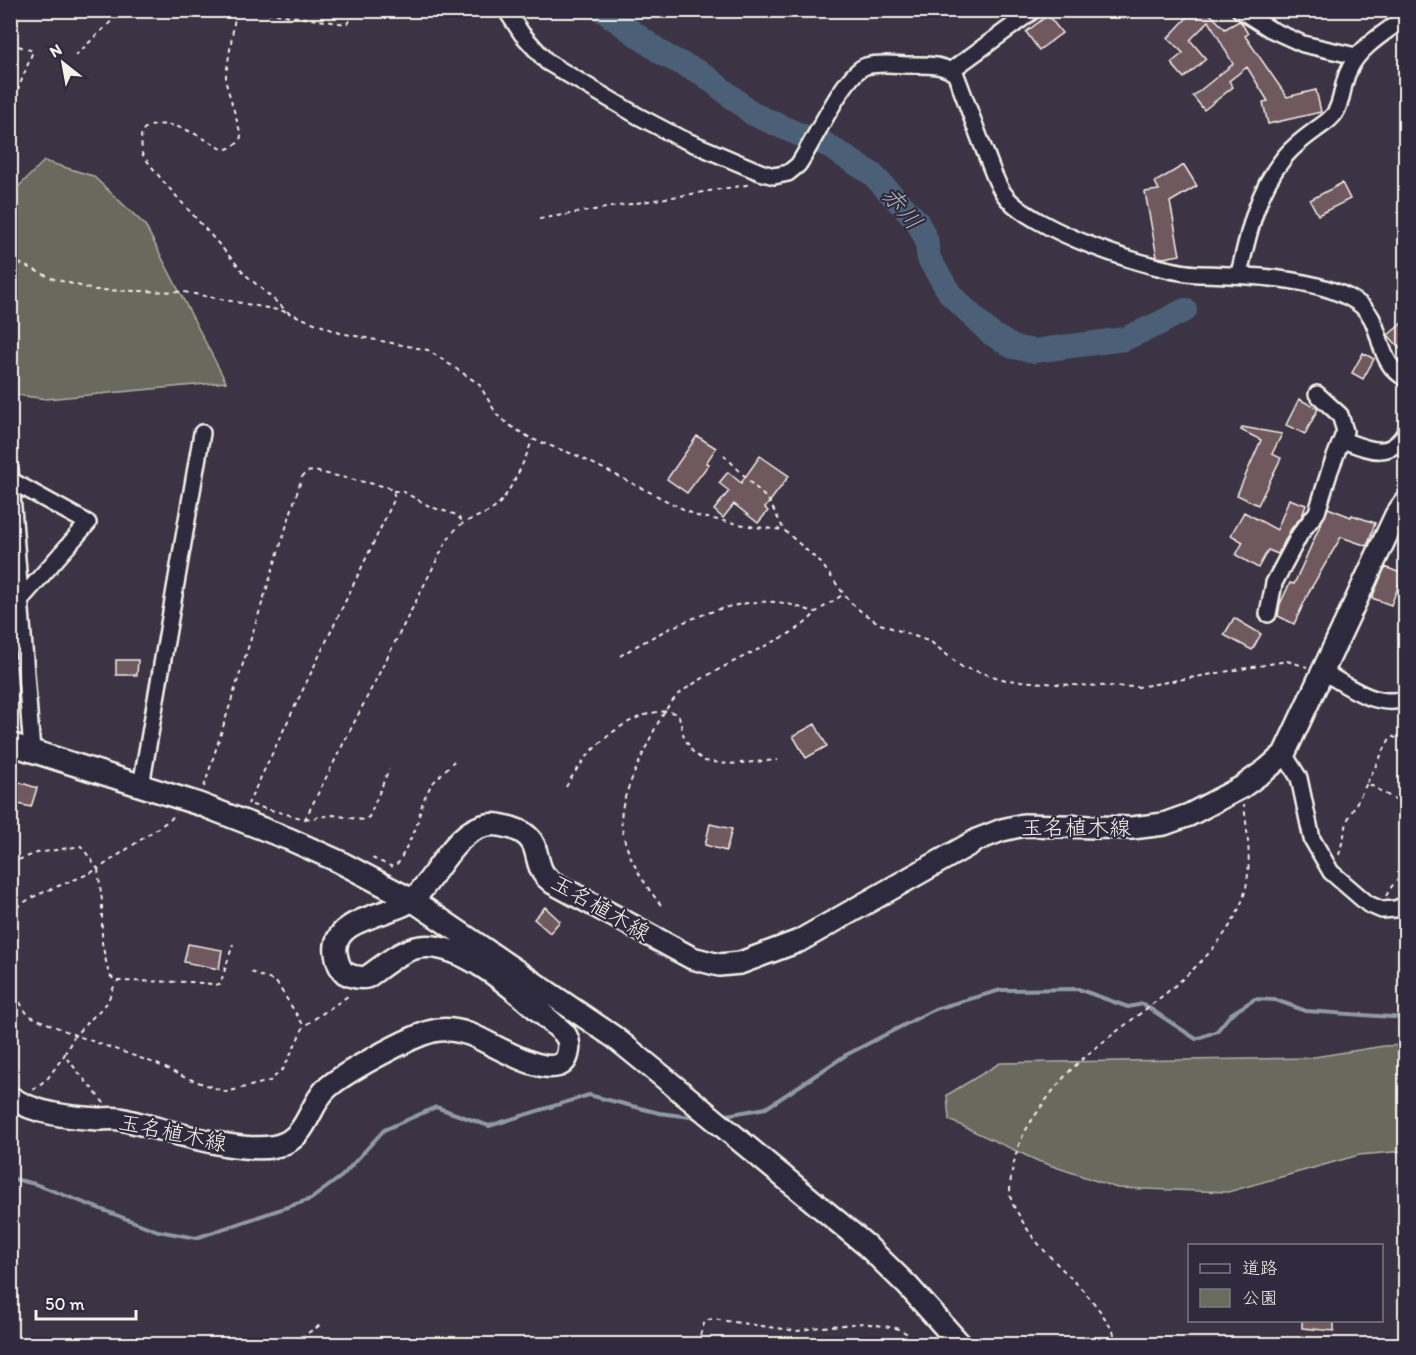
<svg xmlns="http://www.w3.org/2000/svg" width="1416" height="1355" font-family="Itim,'Klee One',sans-serif">
  <style>
    .green { fill: #696b5d; stroke: #aeaea2; stroke-width: 1.5 }
    .lines { fill: none; stroke-linecap: round; stroke-linejoin: round }
    .stream { stroke: #8f9aa4; stroke-width: 4 }
    .river { stroke: #4b6076; stroke-width: 24 }
    .building { fill: #6f595e; stroke: #f4f1e8; stroke-width: 1.5 }
    .street-casing { stroke: #f4f1e8; stroke-width: 20 }
    .secondary-casing { stroke: #f4f1e8; stroke-width: 26 }
    .path { stroke: #f4f1e8; stroke-width: 2; stroke-dasharray: 4.5 4.5; stroke-linecap: butt }
    .street { stroke: #2f2a3d; stroke-width: 15 }
    .secondary { stroke: #2f2a3d; stroke-width: 21 }
    .labels { text-anchor: middle; stroke-width: 4.5; stroke-linejoin: round; paint-order: stroke }
    .street-label { font-size: 22px; fill: #f4f1e8; stroke: #2f2a3d }
    .water-label { font-size: 24px; font-style: italic; fill: #b0b7ba; stroke: #2f2a3d }
  </style>
  <rect width="100%" height="100%" fill="#3c3344"/>
  <filter id="ink" filterUnits="userSpaceOnUse"><feTurbulence type="fractalNoise" baseFrequency=".0167" numOctaves="2"/><feDisplacementMap in="SourceGraphic" scale="12" xChannelSelector="R" yChannelSelector="G"/><feConvolveMatrix kernelMatrix="1 2 1 2 8 2 1 2 1" color-interpolation-filters="sRGB"/></filter>
  <g filter="url(#ink)">
    <path class="green" d="M44,161L93,176L145,225L226,382L46,399L11,394V194Z
      M1405,1045V1151L1359,1155L1228,1192L1117,1188L1038,1161L949,1120L947,1095L1000,1063L1308,1058L1384,1046Z"/>
    <g class="lines">
      <path class="stream" d="M721,1116L766,1108L846,1055L935,1009L1001,990L1078,989L1128,1007L1143,1004L1196,1039L1217,1031L1231,1014L1255,999L1276,1000L1306,1011L1406,1018
        M10,1178L35,1184L158,1231L196,1238L311,1199L342,1176L384,1130L436,1107L489,1126L589,1095L659,1113L699,1118"/>
      <path class="river" d="M602,10L666,56L703,74L753,114L798,134L825,144L872,174L917,221L926,239L929,259L951,295L990,333L1013,347L1034,351L1124,339L1156,325L1185,310"/>
    </g>
    <path class="building" d="M1194,10H1206L1225,29L1239,21L1241,22L1248,34L1245,36L1287,97L1316,90L1321,112L1268,124L1263,102L1268,101L1247,67L1229,81L1233,87L1204,110L1193,96L1233,64L1209,21L1190,40L1206,59L1184,78L1171,63L1183,53L1168,38Z
      M1048,15L1062,33L1039,50L1026,32Z
      M1184,165L1197,186L1170,202L1180,255L1164,258L1157,257L1145,192L1159,190L1155,182Z
      M1342,183L1350,199L1318,215L1310,200Z
      M1406,320V355L1388,335Z
      M1363,353L1374,359L1363,379L1352,373Z
      M1299,399L1318,409L1305,434L1286,425Z
      M1242,427L1282,434L1272,454L1281,458L1258,505L1237,495L1261,440L1241,430Z
      M697,436L716,448L706,463L709,464L687,493L667,479Z
      M760,456L789,476L765,508L768,511L758,523L734,504L723,518L714,510L729,491L719,483L728,472L741,483Z
      M1289,499L1306,505L1302,516L1291,529L1278,554L1268,550L1258,568L1236,555L1243,542L1231,535L1244,512L1277,530Z
      M1328,508L1351,517L1352,515L1375,523L1367,546L1341,537L1310,590L1294,624L1278,616L1280,604L1290,583L1294,584Z
      M1385,567L1403,574L1391,605L1372,598Z
      M1234,618L1261,634L1252,650L1224,635Z
      M116,660H138L137,675H116Z
      M815,724L827,746L806,758L793,736Z
      M10,779L37,788L31,807L10,802Z
      M710,824L732,829L726,851L705,845Z
      M545,907L560,921L550,933L534,919Z
      M188,944L222,950L219,969L184,962Z
      M1302,1320H1334V1331L1302,1328Z"/>
    <g class="lines">
      <defs>
        <path id="street" d="M506,10L522,34L547,62L638,116L680,138L760,172L774,176L788,173L798,165C813,144 844,73 866,66C880,62 898,65 912,65C927,65 945,64 956,75C966,101 975,127 985,152C991,166 995,182 1004,194C1028,229 1156,273 1199,274C1244,275 1316,277 1355,301C1381,317 1375,341 1389,363C1393,370 1399,374 1406,379
          M1240,10L1270,29L1303,44L1356,56
          M952,70L1034,10
          M1239,274C1248,235 1257,191 1283,159C1291,148 1303,139 1314,131C1321,125 1329,122 1335,113C1343,101 1342,83 1349,70C1359,47 1386,32 1406,17
          M1343,440C1367,449 1391,461 1406,431
          M10,469L32,751
          M12,481L88,523L21,599
          M1268,614L1274,583L1300,534L1317,512L1330,470L1345,431L1340,415L1317,394
          M1324,672C1349,687 1376,708 1406,699
          M1284,754L1299,778L1312,839L1331,872L1368,904L1382,910L1395,909L1406,905
          M141,786L202,433"/>
        <path id="secondary" d="M10,744L199,804L289,839L338,861L412,900L614,1037L662,1076L866,1245L908,1286L960,1344
          M10,1097C35,1114 69,1117 98,1119C105,1119 113,1118 120,1119C159,1127 250,1160 285,1143C307,1133 310,1106 325,1090C341,1074 411,1036 433,1031C445,1028 457,1030 469,1034C488,1040 561,1090 568,1053C570,1045 568,1037 563,1032C529,1003 463,936 415,948C397,953 382,967 367,977C360,978 352,977 345,973C339,968 337,960 336,953C331,917 393,916 413,899C438,877 458,819 499,825C516,828 532,833 536,852C538,859 539,867 543,873C545,877 550,880 553,883L692,958L719,965L740,963L799,941L979,839L1002,830L1024,825L1132,828L1164,824L1189,815L1242,787L1267,769L1284,754L1396,515L1406,501"/>
      </defs>
      <use href="#street" class="street-casing"/>
      <use href="#secondary" class="secondary-casing"/>
      <path class="path" d="M247,10L240,12L235,17L226,75V83L241,135L240,141C235,145 229,150 223,149C219,148 214,144 210,142C190,131 166,117 144,129L141,133L142,154L162,180L247,276L289,313L340,333L428,350L479,384L497,415L512,427L532,439L578,456L697,516L755,527L784,530L821,563L849,601L863,613L880,624L931,642L962,667L1006,680L1071,685L1138,687L1287,661L1307,667
        M249,10L346,24L351,20L358,10
        M10,43L33,51L10,110
        M75,56L123,10
        M539,219L752,184
        M10,259L54,279L95,290L184,292L288,312
        M724,455L769,501L784,530
        M393,491H402L431,507L457,515L461,520L459,525
        M620,656C661,630 726,598 776,602C789,603 803,609 816,612L844,594
        M1367,783L1391,736L1406,742
        M204,787L302,477L306,472L314,471L387,487L393,491L395,498L248,804
        M566,787C584,753 620,718 657,712C666,711 673,711 679,716L684,737L692,751L704,761L729,764L778,760
        M252,805L305,819L446,542C451,536 455,528 462,524C473,517 486,515 496,507C509,495 527,457 532,440
        M305,819L333,815L363,820L369,817L389,769
        M1339,855L1348,819L1367,783L1406,806
        M372,858L393,867L399,862L416,828L423,801L431,785L454,761
        M10,863L37,853L81,846L98,869L171,819L176,813
        M1386,896L1392,886L1406,871
        M661,905C642,882 617,842 622,810C626,788 637,768 646,747C657,725 666,702 687,688C710,673 735,661 759,649C779,639 802,630 816,612
        M10,913C34,891 70,884 98,869L102,901V943L109,975L116,981L192,982L220,985L233,944
        M251,972L276,982L304,1026
        M10,987L28,1015L75,1035L157,1064L184,1077L226,1092L270,1081L284,1068L304,1026L351,994
        M33,1090L48,1078L65,1054
        M104,1103L64,1055L75,1035L107,1003L116,982
        M274,1344L303,1336L322,1324
        M697,1344L705,1321L712,1319L798,1331L812,1328L863,1323L896,1328L929,1344
        M1113,1344C1114,1341 1115,1338 1114,1335C1114,1331 1108,1324 1106,1320C1082,1281 1040,1256 1019,1215C1016,1210 1012,1204 1011,1199C1008,1185 1013,1167 1016,1154C1021,1136 1029,1124 1039,1110C1050,1094 1062,1078 1077,1064C1130,1015 1235,959 1247,882C1251,856 1247,831 1244,805"/>
      <use href="#street" class="street"/>
      <use href="#secondary" class="secondary"/>
    </g>
  </g>
  <g class="labels">
    <g class="street-label">
      <text x="1076" y="835">玉名植木線</text>
      <text transform="translate(601 907) rotate(30)" y="8">玉名植木線</text>
      <text transform="translate(173 1132) rotate(12)" y="8">玉名植木線</text>
    </g>
    <g class="water-label">
      <text transform="translate(902 208) rotate(50)" y="8">赤川</text>
    </g>
  </g>
  <rect width="1416" height="1355" fill="none" stroke="#2f2a3d" stroke-width="36"/>
  <rect x="18" y="18" width="1380" height="1319" fill="none" stroke="#f4f1e8" stroke-width="2" filter="url(#ink)"/>
  <rect x="1188" y="1244" width="195" height="78" fill="#2f2a3d" stroke="#7e7a81" stroke-width="1.5"/>
  <rect x="1200" y="1264" width="30" height="9" fill="#2f2a3d" stroke="#7e7a81" stroke-width="1.5"/>
  <text x="1242" y="1274" font-size="18" fill="#f4f1e8">道路</text>
  <rect x="1200" y="1289" width="30" height="18" fill="#696b5d" stroke="#7e7a81" stroke-width="1.5"/>
  <text x="1242" y="1304" font-size="18" fill="#f4f1e8">公園</text>
  <g transform="translate(63 63) rotate(329)" stroke="#2f2a3d" stroke-width="4.5" paint-order="stroke">
  <path d="M0-4.5L10 22L0 15L-10 22Z" fill="#f4f1e8"/>
  <text y="-9" font-size="16" font-weight="bold" text-anchor="middle" fill="#f4f1e8">N</text>
  </g>
  <path d="M36 1310v9h100v-9" fill="none" stroke="#f4f1e8" stroke-width="3"/>
  <text x="45" y="1310" font-size="18" fill="#f4f1e8" stroke="#2f2a3d" stroke-width="4.5" paint-order="stroke">50 m</text>
</svg>
